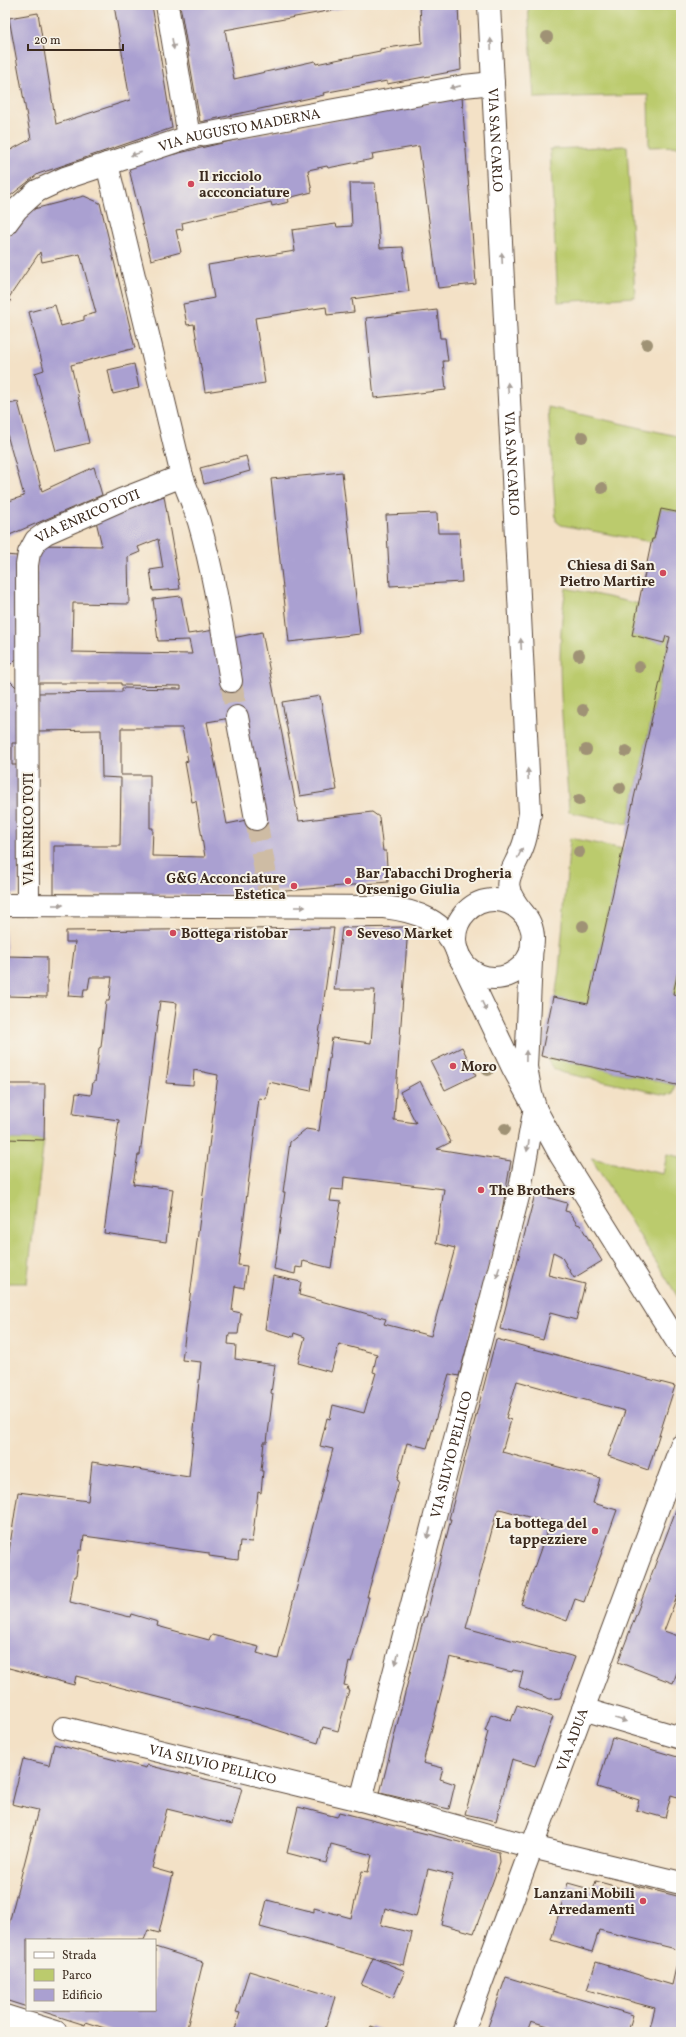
<svg xmlns="http://www.w3.org/2000/svg" width="686" height="2037" font-family="Vollkorn,serif">
  <style>
    .green { fill: #bbcb6d; stroke: #7b7a46 }
    .building { fill: #aaa0d1; fill-rule: evenodd }
    .lines { fill: none; stroke-linecap: round; stroke-linejoin: round }
    .minor-tunnel { stroke: #cebca4; stroke-width: 22; stroke-dasharray: 22 11; stroke-linecap: butt }
    .minor-casing { stroke: #574537; stroke-width: 24 }
    .minor { stroke: #fff; stroke-width: 22 }
    .tree { fill: #9f9275 }
    .oneway { fill: #a79f9a }
    .poi-dot { fill: #d1495b; stroke: #f7f3e8; stroke-width: 1.5 }
    .labels { text-anchor: middle; stroke-width: 4; stroke-linejoin: round; paint-order: stroke }
    .street-label { font-size: 14px; fill: #3b2a1e; stroke: #f7f3e8 }
    .poi-label { font-size: 14px; font-weight: bold; fill: #3b2a1e; stroke: #f7f3e8; text-anchor: start }
  </style>
  <rect width="100%" height="100%" fill="#f7f3e8"/>
  <filter id="ink" filterUnits="userSpaceOnUse"><feTurbulence type="fractalNoise" baseFrequency=".025" numOctaves="2"/><feDisplacementMap in="SourceGraphic" scale="8" xChannelSelector="R" yChannelSelector="G"/><feConvolveMatrix kernelMatrix="1 2 1 2 8 2 1 2 1" color-interpolation-filters="sRGB"/></filter>
  <filter id="wash" filterUnits="userSpaceOnUse"><feTurbulence type="fractalNoise" baseFrequency=".012" numOctaves="4" result="noise"/><feDisplacementMap in="SourceGraphic" scale="16" xChannelSelector="R" yChannelSelector="G"/><feGaussianBlur stdDeviation="0.9" result="paint"/><feColorMatrix in="noise" values="0 0 0 0 0 0 0 0 0 0 0 0 0 0 0 0 0 1.4 0 .05"/><feComposite in="paint" operator="in"/></filter>
  <g filter="url(#wash)">
    <rect width="100%" height="100%" fill="#f3e1c6"/>
    <path class="green" d="M528,5H681V146L649,147L648,95L534,98Z
      M627,146L635,297L558,302L550,149Z
      M548,407L681,437V513L661,509L654,539H652L651,542L561,525L556,521Z
      M566,588L639,604L632,635L664,643L666,636L670,637L628,824L569,812C565,738 553,661 566,588Z
      M570,838L623,849L588,1004L555,998L559,971Z
      M681,958V996L673,994Z
      M548,1057L675,1085L672,1094L666,1095L564,1073C556,1070 548,1067 548,1057Z
      M5,1139L44,1140L27,1283H5Z
      M667,1154L681,1157V1302L591,1158L663,1174Z"/>
    <g id="blocks">
      <path class="building" d="M114,5H152L172,128L38,174L5,200V153L31,139L9,18L38,13L56,124L130,100Z
        M180,5H360L225,30L234,79L315,61L316,64L380,51V49L422,43L420,5H458L461,70L387,84V81L323,93L324,95L200,122Z
        M462,97L476,284L438,288L419,146L372,154L373,159L328,168L327,166L308,170L312,192L288,198L289,202L272,206L271,202L182,223L183,229L176,230L181,252L151,260L128,165L256,135Z
        M350,183H375L380,248L403,247L409,291L352,299L354,312L327,315L326,307L255,318L265,383L205,392L194,324L187,325L183,304L214,298L208,265L295,251L292,230L336,224L337,227L352,226Z
        M84,196L100,203L135,348L71,365L89,443L56,451L35,373L44,370L29,312L55,305L61,326L84,320V316L96,313L80,254L42,262L40,252L8,299L11,301L5,309V241L26,211Z
        M437,310L440,338H445L448,361H443L446,390L374,398L366,318Z
        M134,364L139,388L113,394L108,370Z
        M18,402L42,491L94,467L102,495L5,537V498L6,502L24,496L5,427V405Z
        M246,456L250,471L204,484L200,468Z
        M342,472L360,634L289,642L271,479Z
        M164,496L180,589L153,591L150,570L163,568L158,539L138,547L140,552L128,557L129,604L73,603L72,652L192,654L189,640L158,641L153,599L181,596L188,634L215,630L233,638L262,632L299,821L372,812L379,817L383,851H386L388,882L240,895L54,894V846H120L121,778L102,777L101,730L37,731V693L122,692V688L181,689V686L121,685V683H36L37,545L102,546L96,521ZM242,716L261,817L227,824L207,722ZM121,728H182L188,761L185,762L192,802L196,801L205,857L152,856L153,828H150V775H121Z
        M661,509L681,513V958L673,994L681,996V1086L541,1056L553,997L588,1004L670,637L666,636L664,643L632,635L652,539H654Z
        M437,513L438,533H459L462,582L390,586L386,515Z
        M5,555L17,556L18,657L5,670Z
        M8,679L18,689V743H12V765H21L18,894H5V680Z
        M320,696L337,790L300,796L282,702Z
        M408,927L394,1120L416,1123L400,1092L420,1081L451,1142L437,1149L511,1161L499,1228L459,1376L449,1374L427,1448L407,1443L397,1480L399,1481L367,1597H369L351,1663L349,1662L344,1685L348,1686L347,1690H349L338,1731L323,1727L318,1743L251,1722V1721L76,1676L74,1685L5,1667V1578L18,1492L88,1501L92,1462L189,1477L201,1362L182,1360L218,1075L194,1070L193,1085L166,1083L177,1003L160,1001L140,1155H138L133,1184L173,1189L166,1242L104,1233L119,1120L73,1114L76,1093L91,1095L93,1082H95L99,1048L101,1047L106,1001H109L112,977H90L88,989H84L83,997L68,996L75,942H66V931L334,928L311,1091L269,1082L266,1099L259,1098L238,1265L247,1266L244,1288L235,1286L232,1311L241,1313L238,1334H229L228,1344L236,1345L235,1359L275,1365L271,1393L273,1394L267,1442H264L261,1471H263L261,1493L258,1492L252,1542L240,1541L238,1560L209,1556V1553L84,1536L82,1550H79L76,1576H74L70,1602L130,1617L131,1614L158,1622L157,1626L209,1640L212,1635L259,1647L257,1653L278,1659L333,1449L320,1446L327,1418L330,1419L333,1405L364,1413L376,1373L373,1372L377,1354L339,1344L331,1372L298,1363L305,1337L294,1333L293,1337L265,1329L273,1276L301,1282L299,1295L386,1319L384,1324L431,1336L455,1248L436,1243L444,1189L344,1177L343,1190L332,1189L330,1201L341,1202L331,1268L303,1261L302,1268L296,1267L295,1274L274,1269L285,1192H283L290,1142L306,1129L319,1131L332,1038L371,1043L375,990H334L342,928Z
        M5,928L7,956L47,957V997L5,996Z
        M462,1047L476,1075L445,1090L431,1062Z
        M5,1084H45L44,1140L5,1139Z
        M535,1194L567,1203L565,1211L569,1212L577,1224L580,1225L602,1261L574,1278L561,1256L553,1252L548,1275L585,1284L576,1320L550,1313L543,1340L500,1329Z
        M496,1339L675,1386L648,1470L608,1456L625,1411L517,1381L506,1418L511,1420L502,1452L600,1478L593,1503L617,1510L584,1602L575,1599L567,1621L521,1604L550,1523L500,1509L497,1511L466,1628L575,1657L560,1698L550,1699L519,1687L523,1672L513,1670L512,1672L450,1657L423,1763L443,1768L440,1779L455,1784L449,1809L380,1793L424,1617H426L451,1519H449Z
        M681,1497V1586L664,1631L681,1637V1662L673,1683L618,1662Z
        M517,1705L553,1717L535,1766L512,1759L496,1821L465,1814L488,1732L485,1731L491,1714L511,1721Z
        M612,1738L681,1758V1798L671,1795L665,1818L636,1810L639,1800L597,1787Z
        M54,1744L146,1768L147,1765L242,1788L232,1825L167,1809L152,1868L173,1874L159,1933L148,1930L144,1940H27V2007L5,2000V1939L38,1810L12,1804L23,1759L49,1765Z
        M298,1807L337,1817L339,1812L499,1852L500,1862L474,1933L441,1924L453,1875L428,1869L416,1917L385,1908L381,1925L412,1933L404,1965L373,1958L405,1971L393,1998L361,1985L373,1958L260,1927L267,1900L314,1912V1908L351,1918L362,1871L368,1872L372,1855L331,1844L326,1863L287,1853Z
        M596,1881L632,1891L633,1885L681,1897V2032H649L655,2008L587,1990L596,1962L672,1985L680,1950L599,1930L592,1952L551,1940L568,1883L593,1890Z
        M155,1947L203,1962L186,2032H117L86,2022L85,2025L38,2010H155Z
        M249,1971L335,1997L324,2032H234L240,2013L236,2012Z
        M506,1977L633,2015L628,2032H566L531,2021L527,2032H486Z
        M371,2026L388,2032H369Z"/>
    </g>
  </g>
  <g filter="url(#ink)">
    <use href="#blocks" fill-opacity="0" stroke="#574537" stroke-width="1"/>
    <g class="lines">
      <path class="minor-tunnel" d="M231,681L237,717
        M256,819L269,893"/>
      <defs>
        <g id="minor">
          <path d="M167,5L189,137"/>
          <path id="s1" d="M489,5L530,813C528,824 527,836 523,846C511,878 497,881 523,913"/>
          <path id="s2" d="M5,225L17,209L37,191L65,178L189,137L464,86L493,83"/>
          <path d="M182,476C187,491 194,506 199,522C214,574 222,627 231,681"/>
          <path d="M237,717L256,819"/>
          <circle cx="494" cy="939" r="39"/>
          <path d="M5,905L384,907C417,911 445,920 458,953"/>
          <path id="s3" d="M28,905L27,565L29,553L36,540L46,533L121,500L182,476L107,164"/>
          <path d="M461,959L513,1068L561,1156L681,1348"/>
          <path d="M583,1709L681,1738"/>
          <path id="s4" d="M64,1728L361,1800L532,1847L681,1883"/>
          <path id="s5" d="M361,1800L520,1189L535,1107L531,1094L526,1067L532,940"/>
          <path d="M5,2016L56,2032"/>
          <path id="s6" d="M463,2032L681,1446"/>
        </g>
      </defs>
      <use href="#minor" class="minor-casing"/>
      <use href="#minor" class="minor"/>
    </g>
    <g class="tree">
      <circle cx="547" cy="37" r="6"/>
      <circle cx="647" cy="344" r="6"/>
      <circle cx="582" cy="437" r="6"/>
      <circle cx="602" cy="488" r="6"/>
      <circle cx="579" cy="655" r="6"/>
      <circle cx="639" cy="667" r="6"/>
      <circle cx="583" cy="710" r="6"/>
      <circle cx="586" cy="750" r="6"/>
      <circle cx="626" cy="751" r="6"/>
      <circle cx="620" cy="788" r="6"/>
      <circle cx="579" cy="800" r="6"/>
      <circle cx="579" cy="852" r="6"/>
      <circle cx="583" cy="926" r="6"/>
      <circle cx="488" cy="1070" r="6"/>
      <circle cx="505" cy="1129" r="6"/>
    </g>
    <defs><path id="oneway-solid" d="M-6-.8H1V-3.2L6.5 0L1 3.2V.8H-6Z"/></defs>
    <g class="oneway">
      <use href="#oneway-solid" transform="translate(173 44) rotate(81)"/>
      <use href="#oneway-solid" transform="translate(491 44) rotate(-93)"/>
      <use href="#oneway-solid" transform="translate(455 87) rotate(169)"/>
      <use href="#oneway-solid" transform="translate(136 154) rotate(162)"/>
      <use href="#oneway-solid" transform="translate(502 258) rotate(-93)"/>
      <use href="#oneway-solid" transform="translate(508 388) rotate(-93)"/>
      <use href="#oneway-solid" transform="translate(521 644) rotate(-93)"/>
      <use href="#oneway-solid" transform="translate(528 774) rotate(-93)"/>
      <use href="#oneway-solid" transform="translate(520 853) rotate(-64)"/>
      <use href="#oneway-solid" transform="translate(58 905)"/>
      <use href="#oneway-solid" transform="translate(300 907)"/>
      <use href="#oneway-solid" transform="translate(484 1006) rotate(64)"/>
      <use href="#oneway-solid" transform="translate(526 1056) rotate(-89)"/>
      <use href="#oneway-solid" transform="translate(528 1146) rotate(101)"/>
      <use href="#oneway-solid" transform="translate(498 1272) rotate(105)"/>
      <use href="#oneway-solid" transform="translate(429 1533) rotate(105)"/>
      <use href="#oneway-solid" transform="translate(397 1659) rotate(104)"/>
      <use href="#oneway-solid" transform="translate(621 1720) rotate(17)"/>
    </g>
  </g>
  <g class="poi-dot">
    <circle cx="191" cy="184" r="4"/>
    <circle cx="663" cy="573" r="4"/>
    <circle cx="348" cy="881" r="4"/>
    <circle cx="294" cy="886" r="4"/>
    <circle cx="173" cy="933" r="4"/>
    <circle cx="349" cy="933" r="4"/>
    <circle cx="453" cy="1066" r="4"/>
    <circle cx="481" cy="1190" r="4"/>
    <circle cx="595" cy="1531" r="4"/>
    <circle cx="643" cy="1901" r="4"/>
  </g>
  <g class="labels">
    <g class="street-label">
      <text dy="5" stroke="none"><textPath href="#s2" startOffset="259">VIA AUGUSTO MADERNA</textPath></text>
      <text dy="5" stroke="none"><textPath href="#s1" startOffset="135">VIA SAN CARLO</textPath></text>
      <text dy="5" stroke="none"><textPath href="#s1" startOffset="459">VIA SAN CARLO</textPath></text>
      <text dy="5" stroke="none"><textPath href="#s3" startOffset="424">VIA ENRICO TOTI</textPath></text>
      <text transform="translate(28 829) rotate(-90)" y="5">VIA ENRICO TOTI</text>
      <text dy="5" stroke="none"><textPath href="#s5" startOffset="357">VIA SILVIO PELLICO</textPath></text>
      <text dy="5" stroke="none"><textPath href="#s6" startOffset="312">VIA ADUA</textPath></text>
      <text dy="5" stroke="none"><textPath href="#s4" startOffset="153">VIA SILVIO PELLICO</textPath></text>
    </g>
    <g class="poi-label">
      <text x="199" y="181">Il ricciolo<tspan x="199" dy="16">accconciature</tspan></text>
      <text x="655" y="570" text-anchor="end">Chiesa di San<tspan x="655" dy="16">Pietro Martire</tspan></text>
      <text x="356" y="878">Bar Tabacchi Drogheria<tspan x="356" dy="16">Orsenigo Giulia</tspan></text>
      <text x="286" y="883" text-anchor="end">G&amp;G Acconciature<tspan x="286" dy="16">Estetica</tspan></text>
      <text x="181" y="938">Bottega ristobar</text>
      <text x="357" y="938">Seveso Market</text>
      <text x="461" y="1071">Moro</text>
      <text x="489" y="1195">The Brothers</text>
      <text x="587" y="1528" text-anchor="end">La bottega del<tspan x="587" dy="16">tappezziere</tspan></text>
      <text x="635" y="1898" text-anchor="end">Lanzani Mobili<tspan x="635" dy="16">Arredamenti</tspan></text>
    </g>
  </g>
  <rect width="686" height="2037" fill="none" stroke="#f7f3e8" stroke-width="20"/>
  <rect x="26" y="1939" width="130" height="72" fill="#f7f3e8" stroke="#aca397"/>
  <rect x="34" y="1952" width="20" height="6" fill="#ffffff" stroke="#aca397"/>
  <text x="62" y="1959" font-size="12" fill="#3b2a1e">Strada</text>
  <rect x="34" y="1969" width="20" height="12" fill="#bbcb6d" stroke="#aca397"/>
  <text x="62" y="1979" font-size="12" fill="#3b2a1e">Parco</text>
  <rect x="34" y="1989" width="20" height="12" fill="#aaa0d1" stroke="#aca397"/>
  <text x="62" y="1999" font-size="12" fill="#3b2a1e">Edificio</text>
  <path d="M28 44v6h95v-6" fill="none" stroke="#3b2a1e" stroke-width="2"/>
  <text x="34" y="44" font-size="12" fill="#3b2a1e" stroke="#f7f3e8" stroke-width="3" paint-order="stroke">20 m</text>
</svg>
